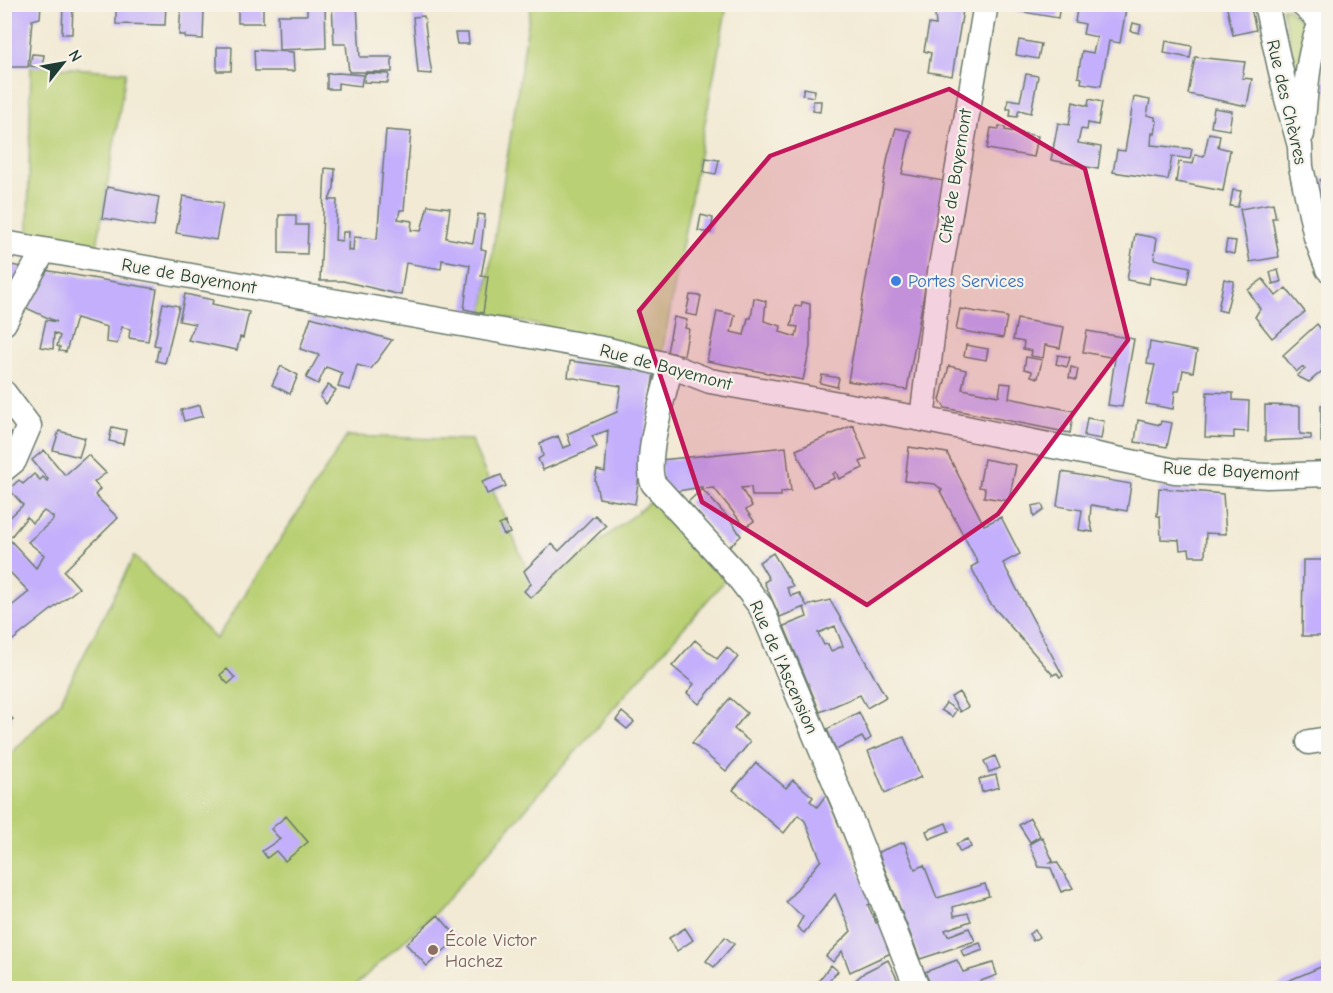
<svg xmlns="http://www.w3.org/2000/svg" width="1333" height="993" font-family="'Comic Neue',sans-serif">
  <style>
    .green { fill: #bad075; stroke: #6c8654; stroke-width: 1.5 }
    .building { fill: #c3affb; fill-rule: evenodd }
    .lines { fill: none; stroke-linecap: round; stroke-linejoin: round }
    .minor-casing { stroke: #697a6c; stroke-width: 27 }
    .minor { stroke: #fff; stroke-width: 24 }
    .marked { fill: #c2185b; fill-opacity: 0.2; stroke: #c2185b; stroke-width: 4.5; stroke-linejoin: round }
    .shop-dot { fill: #3f7fe0; stroke: #f7f3e8; stroke-width: 2 }
    .education-dot { fill: #8d6e63; stroke: #f7f3e8; stroke-width: 2 }
    .labels { text-anchor: middle; stroke-width: 4.5; stroke-linejoin: round; paint-order: stroke }
    .street-label { font-size: 18px; fill: #1f3d34; stroke: #f7f3e8 }
    .shop-label { font-size: 18px; fill: #366cbe; stroke: #f7f3e8; text-anchor: start }
    .education-label { font-size: 18px; fill: #785e54; stroke: #f7f3e8; text-anchor: start }
  </style>
  <rect width="100%" height="100%" fill="#f7f3e8"/>
  <filter id="ink" filterUnits="userSpaceOnUse"><feTurbulence type="fractalNoise" baseFrequency=".0167" numOctaves="2"/><feDisplacementMap in="SourceGraphic" scale="12" xChannelSelector="R" yChannelSelector="G"/><feConvolveMatrix kernelMatrix="1 2 1 2 8 2 1 2 1" color-interpolation-filters="sRGB"/></filter>
  <filter id="wash" filterUnits="userSpaceOnUse"><feTurbulence type="fractalNoise" baseFrequency=".008" numOctaves="4" result="noise"/><feDisplacementMap in="SourceGraphic" scale="24" xChannelSelector="R" yChannelSelector="G"/><feGaussianBlur stdDeviation="1.35" result="paint"/><feColorMatrix in="noise" values="0 0 0 0 0 0 0 0 0 0 0 0 0 0 0 0 0 1.4 0 .05"/><feComposite in="paint" operator="in"/></filter>
  <g filter="url(#wash)">
    <rect width="100%" height="100%" fill="#f2ead4"/>
    <path class="green" d="M531,5H727L662,353L483,313Z
      M1282,8H1287L1303,23L1305,31L1298,80Z
      M31,65L126,72L96,252L28,232Z
      M347,436L471,440L537,592L656,497L727,578L436,912L352,988H5L4,761L59,704L134,556L216,639Z"/>
    <g id="blocks">
      <path class="building" d="M12,4H41L40,18L32,20L28,67H8Z
        M63,4H73L72,34H62Z
        M116,4H166L165,25L116,24Z
        M238,4H263V23H238Z
        M307,4H325L326,48L279,50L278,15H307Z
        M332,4H357L360,57H392V72H349L346,44H334Z
        M934,4H964L952,76L928,72L931,53L924,51L929,24L936,25Z
        M1012,4H1060L1058,18L1011,10Z
        M1078,4H1103L1126,9L1120,43L1109,41L1101,86L1081,83L1082,78L1078,77L1082,51L1093,53L1097,37L1083,34L1085,24L1075,22Z
        M1226,4H1250L1256,30L1233,35Z
        M181,5H222L221,11L204,10L203,39L185,38V35H179Z
        M424,16L430,62L432,74L418,73L413,17Z
        M1133,23L1141,25L1139,33L1131,31Z
        M455,33H468L469,44H457Z
        M1019,40L1041,44L1038,59L1016,55Z
        M1166,41L1192,46L1190,58L1164,53Z
        M217,47H232L231,71H217Z
        M254,50L293,52L294,71H255Z
        M32,54L44,55L42,67L30,66Z
        M1195,57L1245,62L1242,78L1252,79L1247,106L1188,94Z
        M1327,67H1328V90L1323,89Z
        M338,73L363,75L361,86L338,83V89H327V74Z
        M365,73L389,74L388,83L364,82Z
        M1026,74L1038,76L1031,113L1019,110L1017,117L1010,116L1011,109H1007L1008,99L1020,101Z
        M804,88L815,90L814,97L802,95Z
        M1134,97L1150,100L1147,115L1155,117V120L1157,121L1155,134L1152,133L1151,145L1192,149L1190,159L1172,156L1168,180L1113,172L1117,150L1125,151Z
        M1089,99L1102,102L1098,125L1088,123L1087,130L1081,129L1078,143L1101,147L1098,169L1051,160L1058,123L1069,125L1073,102L1088,106Z
        M813,101H821L820,112L813,111Z
        M1214,108L1232,111L1229,130L1211,127Z
        M999,126L1005,127V130L1038,136L1034,157L987,149L991,128L999,129Z
        M896,128L911,131L902,174L944,181L907,390L848,381L888,156Z
        M386,130L411,132L404,210H400L398,219L412,221L411,230L421,231L428,205L450,208L446,238L473,243L478,214L485,215L481,249L486,250L481,276L488,277L483,313L464,309L470,265L442,260L441,269L406,263L401,295L343,281H320L325,168L335,169L334,188L329,200H337L335,240L342,241L343,232H349L348,250L353,251L354,237L377,239Z
        M1209,133L1220,135L1218,147L1230,150L1223,191L1176,182L1179,162L1193,164L1195,155L1204,156Z
        M706,158L719,160L716,174L704,172Z
        M1328,177V208L1320,180Z
        M107,187L159,197L154,227L102,218Z
        M1233,190L1241,191L1238,207L1230,206Z
        M183,196L223,203L216,240L176,233Z
        M1273,203L1276,218H1272L1279,257L1250,262L1240,209Z
        M279,215H296V225H308L307,254L279,253Z
        M701,215L713,218L711,233L698,231Z
        M1135,234L1157,238L1154,259L1190,267L1187,284L1150,277L1149,284L1127,280Z
        M1227,240L1236,241L1234,254L1225,252Z
        M4,264L30,268L21,283L4,282Z
        M44,270L157,289L148,341L129,338L130,329L122,327L117,344L106,342L107,327L76,318L66,352L59,351L60,347L57,346L60,336L54,333L53,349L40,347L46,320L57,322L24,307Z
        M1278,270L1281,282L1273,284L1270,272Z
        M1224,279L1234,281L1226,312L1218,310Z
        M1263,279L1276,296L1286,288L1305,312L1272,338L1255,317L1260,309L1248,290Z
        M185,294L213,300L212,304L249,312L243,338L240,337L237,350L188,340L195,324L179,321Z
        M690,295L701,296L697,316L686,314Z
        M754,298L766,301L764,321L781,326L780,332L796,337L798,327L791,326L795,306L801,307L802,302L810,304V347L803,380L707,361L717,311L735,315L731,332L744,335L748,318H751Z
        M163,303L179,306L165,363L156,361L159,346L154,345Z
        M960,309L1007,317L1003,338L956,330Z
        M311,317L346,327L392,340L371,369L357,365L350,390L338,387L342,373L326,367L318,384L306,378L319,355L300,349Z
        M674,317L687,320L685,328L689,329L684,355L667,352Z
        M1017,319L1064,327L1060,348L1045,345L1043,358L1031,356L1032,351L1023,349L1024,342L1013,340Z
        M1317,324L1328,338V366L1309,382L1297,376L1305,369L1302,367L1296,372L1283,355Z
        M1087,331L1134,339L1122,407L1108,405L1115,358L1083,352Z
        M1150,342L1197,351L1193,372L1183,370L1179,391H1175L1173,409L1146,404L1155,365L1147,364Z
        M966,345L988,349L986,360L964,356Z
        M1058,355L1070,357L1067,367L1056,364Z
        M1026,357L1042,360L1038,378L1031,376L1032,371L1024,369Z
        M570,361L654,372L635,504L599,498L595,480L597,470L605,472L608,430L592,436L597,447L543,470L538,459L543,456L540,443L558,436L563,448L571,445L567,434L617,412L621,386L568,377Z
        M281,366L298,375L290,394L272,385Z
        M949,366L966,370L962,389L999,396L1001,383L1011,384L1009,398L1074,411L1070,433L945,408L940,400Z
        M1071,367L1078,369L1076,380L1069,378Z
        M822,375L839,378L837,387L820,383Z
        M328,385L336,390L326,404L320,397Z
        M1207,392L1233,393V400L1249,401L1248,432L1234,431V438L1205,437Z
        M200,405L203,416L184,421L181,410Z
        M1265,405L1300,406V434L1311,435V439L1265,441Z
        M1321,405H1328V442H1321Z
        M1087,418L1104,421L1101,439L1084,436Z
        M1138,420L1160,425L1161,421L1172,423L1167,447L1135,442Z
        M4,425L16,439L4,454Z
        M853,425L867,459L860,462L863,468L839,479L836,472L833,474L835,478L813,487L796,450Z
        M112,427L126,430L123,444L109,441Z
        M59,431L85,438L79,457L53,450Z
        M786,447L791,491L781,492V496H752L751,487L741,488L752,506L746,510L754,521L745,527L714,488L702,489V487L672,492L661,478V460Z
        M909,447L947,453L984,525L1001,517L1020,554L1003,563L1063,676L1060,677L1057,673L1053,675L990,603L971,567L978,563L940,491L942,490L935,484L905,481Z
        M44,450L65,475L88,455L106,473L94,482L100,489L95,495L118,518L64,571L79,588L4,647V612L29,592L4,566V519L6,521L23,505L9,489L19,480L23,484L34,474L40,480L43,477L47,481L48,479L32,460ZM44,511L53,517V520L28,542L44,555L36,568L9,539L27,517L32,523Z
        M984,459L1016,465L1009,501L984,497L985,488L979,487Z
        M1062,472L1131,484L1127,511L1091,505L1090,520L1093,532L1079,530L1082,510L1057,506Z
        M501,475L506,486L487,494L482,482Z
        M1159,488L1223,494L1226,534L1206,533L1205,556H1190L1189,549L1180,550L1179,540L1161,539L1160,516H1157Z
        M702,489L732,522L741,536L728,548L688,502Z
        M1042,504L1044,510L1034,517L1032,506Z
        M595,515L606,526L531,598L524,591L531,584L524,571L552,544L559,551Z
        M505,522L510,533L504,535L499,525Z
        M773,553L793,586L787,588L791,596L799,593L807,606L830,600L886,697L867,708L860,695L820,712L784,626L807,617L804,607L780,617L764,582L769,579L759,562ZM835,626L843,646L831,651L828,644L824,645L818,633Z
        M1303,560H1328V636H1302Z
        M695,640L717,659L727,647L738,657L699,704L687,693L694,684L672,666Z
        M227,669L235,678L228,684L220,675Z
        M959,692L968,707L960,712L951,697Z
        M730,698L747,713L734,729L750,742L726,771L692,743Z
        M946,703L956,710L952,717L941,710Z
        M4,711L13,719L4,727Z
        M622,712L634,722L627,729L616,720Z
        M859,712L871,738L865,742L862,737L836,750L827,729Z
        M904,737L921,777L885,793L868,751Z
        M995,756L1000,768L989,772L984,761Z
        M756,763L786,788L793,780L813,797L810,801L817,807L826,795L873,903L868,905L876,923L881,920L893,952L850,972L842,951L833,962L826,956L851,931L835,894L804,933L797,927L803,917L786,902L821,860L805,821L798,815L784,833L733,790Z
        M996,775L999,787L982,792L979,779Z
        M286,816L308,842L285,861L276,851L267,858L262,851L280,839L271,829Z
        M1030,818L1040,836L1030,842L1019,825Z
        M946,823L949,831L929,839L926,831Z
        M1042,837L1053,861L1049,863L1057,862L1073,888L1061,892L1051,868L1039,867L1029,844Z
        M968,839L971,847L960,852L956,844Z
        M904,842L915,869L924,865L937,898L985,884L989,896L953,907L954,916L968,913L971,921L945,930L948,936L969,928L975,941L920,959L878,852Z
        M438,915L458,938L427,966L406,944Z
        M685,928L693,940L677,951L669,938Z
        M1035,930L1039,937L1033,941L1029,934Z
        M725,937L734,944L714,967L706,961Z
        M980,943L983,950L964,957L961,950Z
        M888,960L901,987L853,988L851,984L865,972Z
        M957,960L963,972L993,963L997,975L962,988H932L925,972Z
        M1328,964V988H1271Z
        M831,965L838,971L823,988H813Z"/>
    </g>
  </g>
  <g filter="url(#ink)">
    <use href="#blocks" fill-opacity="0" stroke="#697a6c" stroke-width="1.5"/>
    <g class="lines">
      <defs>
        <path id="minor" d="M1266,4L1287,99L1300,146L1301,167L1316,237L1328,269
          M1302,4L1321,21
          M1302,134C1305,100 1307,38 1328,12
          M4,243L609,350L671,366L710,381L922,419L1175,471L1267,476L1328,474
          M4,323L44,250
          M671,366C664,393 644,458 653,483L733,570L761,607L853,825L917,988
          M4,393L29,426L14,461L4,469
          M922,419L940,272L986,4
          M1309,742L1328,739"/>
      </defs>
      <use href="#minor" class="minor-casing"/>
      <use href="#minor" class="minor"/>
    </g>
  </g>
  <path class="marked" d="M949,89L1085,169L1128,340L998,514L867,605L702,502L639,311L770,156Z"/>
  <circle class="shop-dot" cx="896" cy="281" r="6"/>
  <circle class="education-dot" cx="433" cy="950" r="6"/>
  <g class="labels">
    <g class="street-label">
      <text transform="translate(1287 102) rotate(77)" y="6">Rue des Chèvres</text>
      <text transform="translate(955 176) rotate(-81)" y="6">Cité de Bayemont</text>
      <text transform="translate(189 276) rotate(10)" y="6">Rue de Bayemont</text>
      <text transform="translate(666 367) rotate(15)" y="6">Rue de Bayemont</text>
      <text transform="translate(1231 471) rotate(3)" y="6">Rue de Bayemont</text>
      <text transform="translate(784 667) rotate(66)" y="6">Rue de l'Ascension</text>
    </g>
    <g class="shop-label">
      <text x="908" y="287">Portes Services</text>
    </g>
    <g class="education-label">
      <text x="445" y="946">École Victor<tspan x="445" dy="21">Hachez</tspan></text>
    </g>
  </g>
  <rect width="1333" height="993" fill="none" stroke="#f7f3e8" stroke-width="24"/>
  <g transform="translate(63 63) rotate(59)" stroke="#f7f3e8" stroke-width="4.5" paint-order="stroke">
  <path d="M0-4.5L10 22L0 15L-10 22Z" fill="#1f3d34"/>
  <text y="-9" font-size="16" font-weight="bold" text-anchor="middle" fill="#1f3d34">N</text>
  </g>
</svg>
